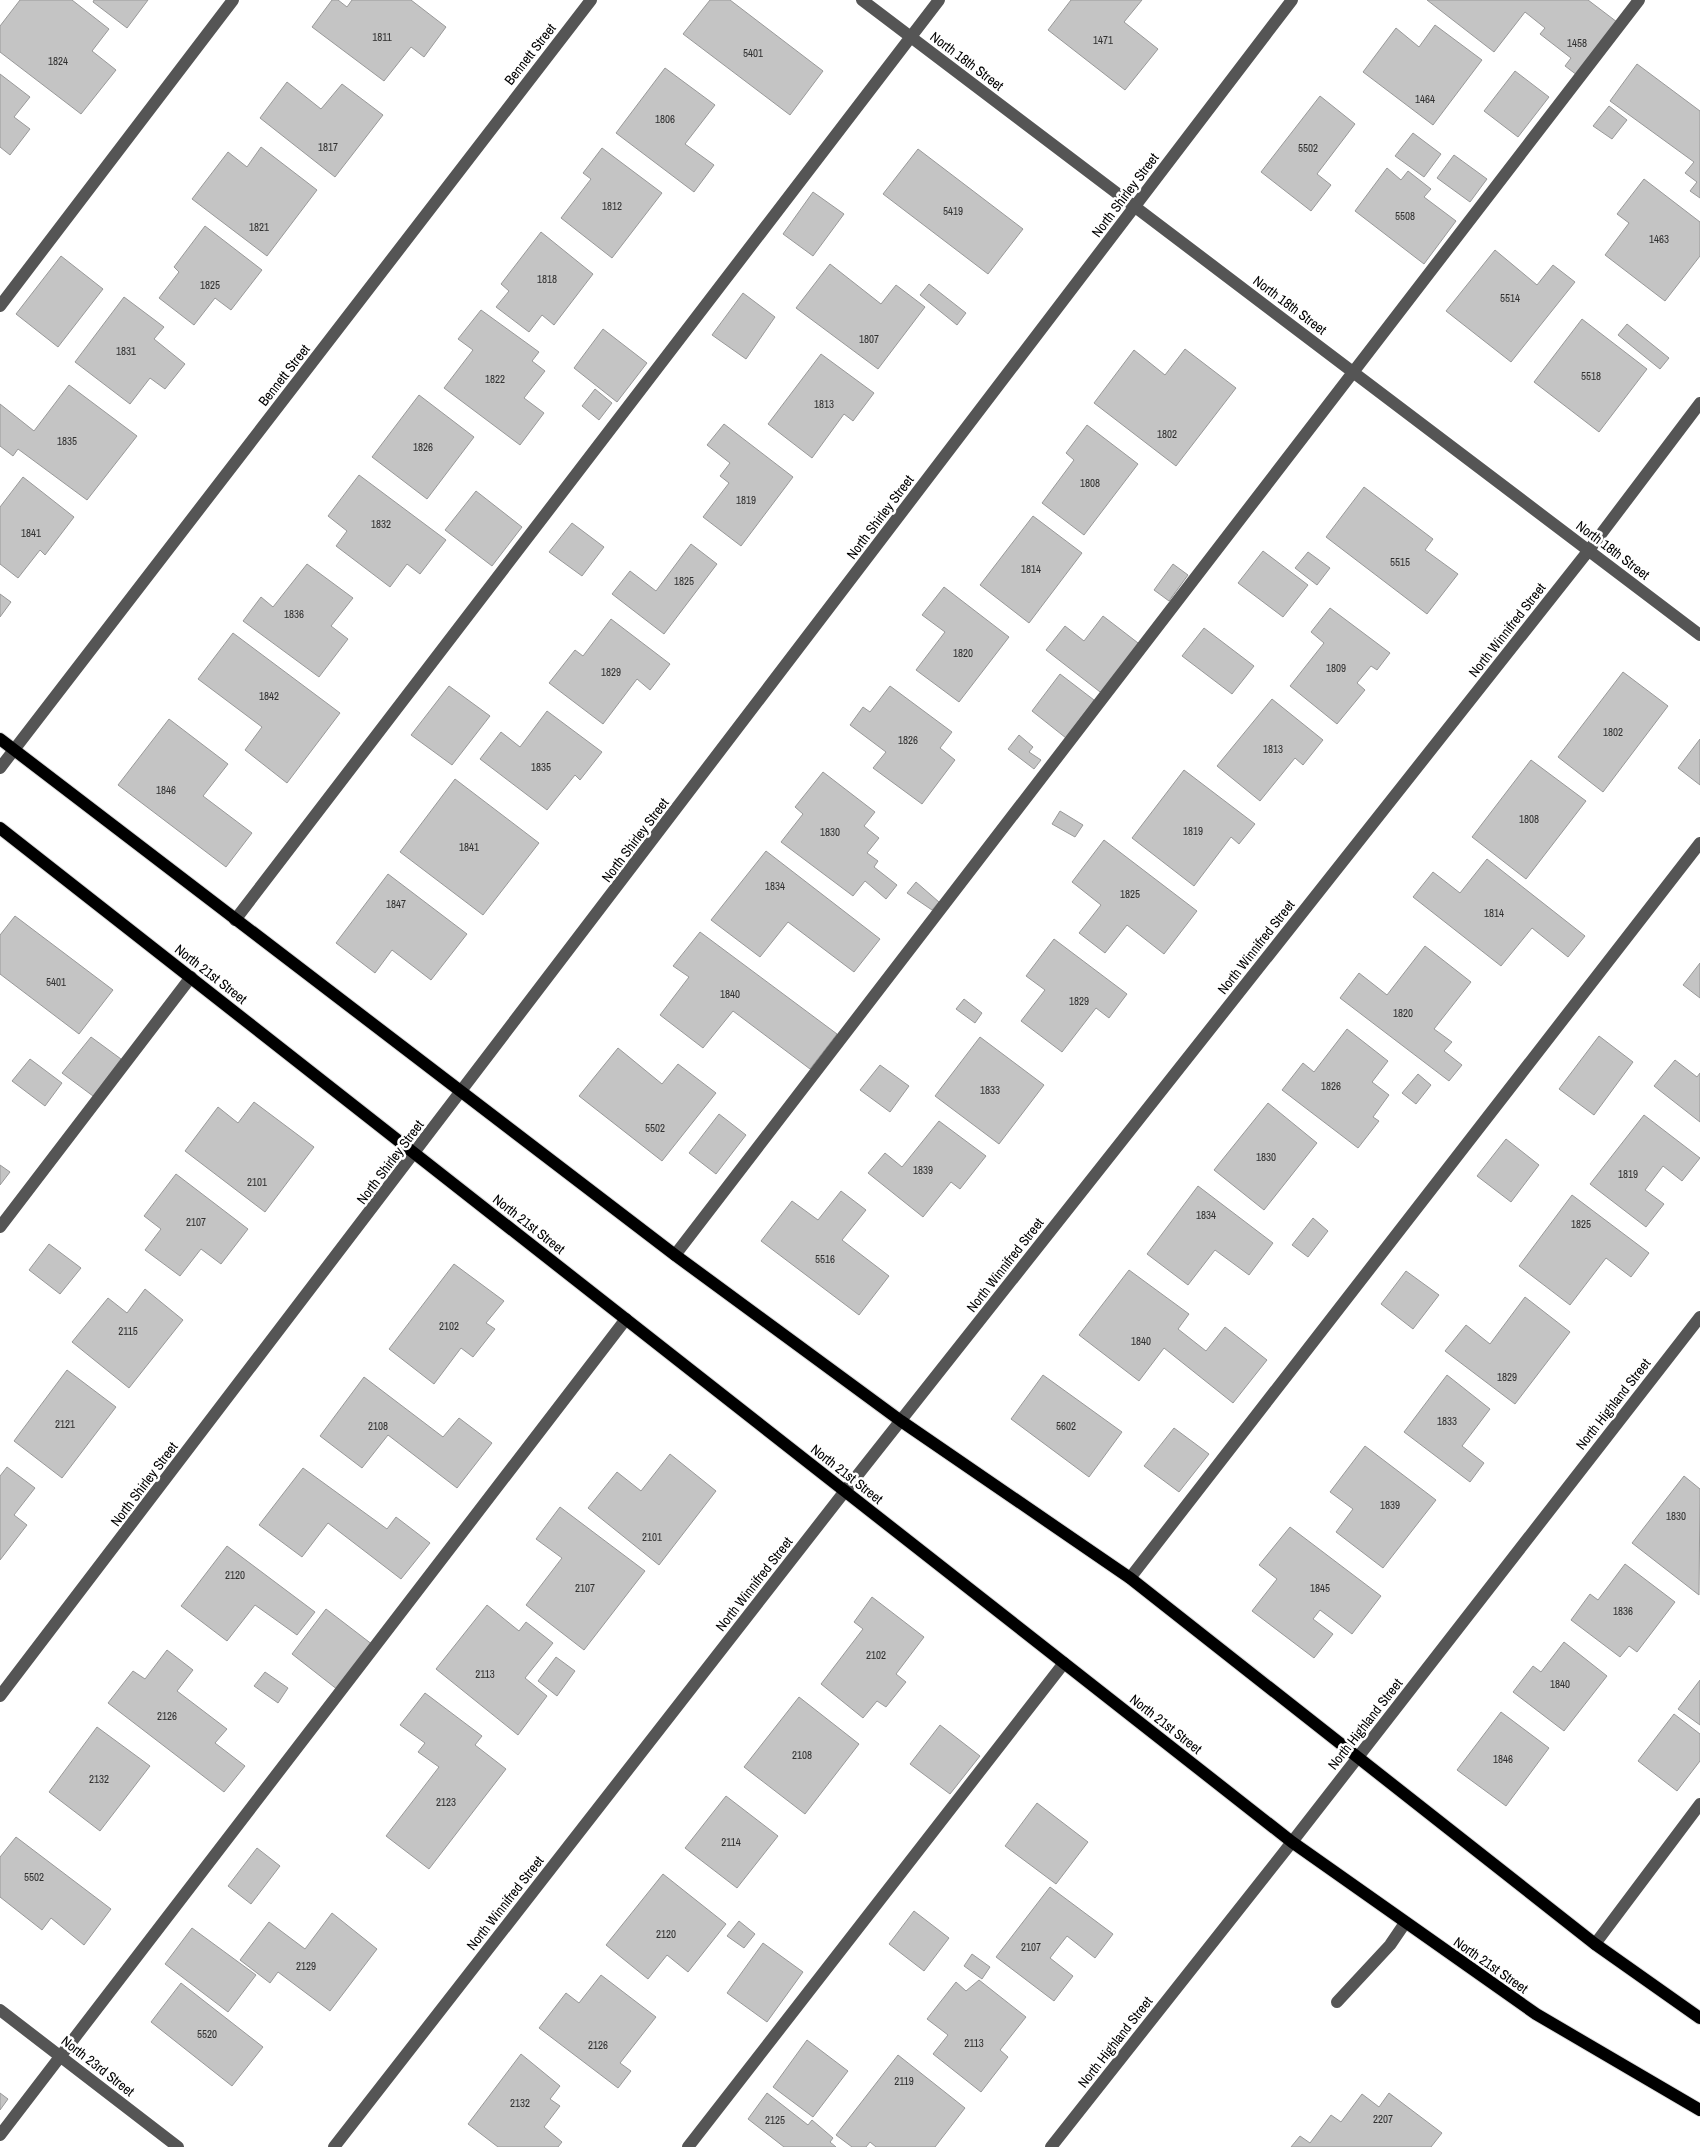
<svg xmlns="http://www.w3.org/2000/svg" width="1700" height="2147" font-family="'Archivo Narrow',sans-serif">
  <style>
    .building { fill: #c4c4c4; stroke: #999 }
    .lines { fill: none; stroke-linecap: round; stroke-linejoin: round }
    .major-casing { stroke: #dbdbdb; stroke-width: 14 }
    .minor { stroke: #555; stroke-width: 12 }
    .major { stroke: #000; stroke-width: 12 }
    .labels { text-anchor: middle; stroke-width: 5; stroke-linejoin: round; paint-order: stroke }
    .number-label { font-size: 11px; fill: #313131 }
    .street-label { font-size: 14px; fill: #000; stroke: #fff }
  </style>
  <rect width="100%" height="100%" fill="#fff"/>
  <path class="building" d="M20,0H72L109,29L92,51L116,70L81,114L0,52V26Z
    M94,0H148L127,28L93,2Z
    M332,0H338L347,7L352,0H411L446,27L424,57L411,47L384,81L312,27Z
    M710,0H730L823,71L790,115L683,34Z
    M1071,0H1142L1124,22L1158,49L1125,90L1048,30Z
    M1427,0H1588L1617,22L1577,75L1565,66L1571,58L1540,34L1545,28L1525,12L1494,52Z
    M1435,25L1482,60L1433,125L1363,72L1396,28L1419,47Z
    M1637,64L1700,111V198L1690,191L1697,182L1685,173L1694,162L1610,101Z
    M665,68L715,105L685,144L714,165L694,192L616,133Z
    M1515,71L1549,97L1518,137L1484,111Z
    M0,74L30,97L14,117L30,129L10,155L0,147Z
    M287,82L321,109L342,84L383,115L335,177L260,118Z
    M1320,96L1355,124L1317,174L1331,185L1311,211L1261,172Z
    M1609,106L1627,120L1612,139L1593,126Z
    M1413,133L1441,154L1424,177L1395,156Z
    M261,147L317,190L267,256L192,199L228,152L247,167Z
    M602,148L662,193L612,258L561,218L591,179L583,173Z
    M918,149L1023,229L988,274L883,194Z
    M1454,155L1487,179L1470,202L1437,178Z
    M1387,168L1401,180L1408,171L1431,189L1424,197L1456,221L1424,264L1355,211Z
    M1644,179L1700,222V256L1665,301L1605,255L1629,223L1617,214Z
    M813,192L844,214L813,256L783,234Z
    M205,226L262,270L231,310L215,298L194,325L159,298L179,272L174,267Z
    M541,232L593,274L554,325L542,315L529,332L496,307L509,291L501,284Z
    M1495,250L1537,285L1553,265L1575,282L1511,362L1446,311Z
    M61,256L103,289L58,347L16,314Z
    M830,264L881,304L896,285L925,307L878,369L796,308Z
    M929,284L966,313L957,325L920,295Z
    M743,293L775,317L746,359L712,335Z
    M124,297L164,327L154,339L185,364L165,389L150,378L130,404L75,362Z
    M481,310L539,352L532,361L545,371L524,398L544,413L520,445L444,388L473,350L458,339Z
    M1582,319L1647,369L1599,432L1534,382Z
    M1627,324L1669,358L1660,369L1618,335Z
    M603,329L647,363L617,402L574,368Z
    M1185,349L1236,388L1176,466L1094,403L1134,350L1165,375Z
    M821,354L874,393L853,421L844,414L812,458L768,424Z
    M69,385L137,436L87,500L18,449L13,456L0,446V404L34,431Z
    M595,389L612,403L599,420L582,406Z
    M419,395L474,437L427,499L372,457Z
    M724,424L793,477L741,546L703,517L729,483L720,476L730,463L707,445Z
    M1087,425L1138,464L1084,535L1042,503L1074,460L1066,453Z
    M359,475L446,540L420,574L407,564L390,587L336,546L347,531L328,516Z
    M23,477L74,517L45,555L40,550L18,578L0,564V507Z
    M1364,487L1433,539L1425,550L1458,574L1427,614L1326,537Z
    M476,491L522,527L492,566L445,530Z
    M1033,516L1082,553L1029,623L980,585Z
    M572,523L604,547L582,576L549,552Z
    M691,544L717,564L664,634L612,594L630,571L656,591Z
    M1263,551L1308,585L1283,617L1238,583Z
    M1308,552L1330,568L1317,585L1295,568Z
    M307,564L353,598L331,626L348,639L319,677L243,621L261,597L273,607Z
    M1173,564L1188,575L1169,601L1154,590Z
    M944,587L1009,637L959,702L916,670L945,632L922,615Z
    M0,594L11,602L0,617Z
    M1330,608L1390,653L1377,670L1371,666L1357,683L1365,690L1337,724L1290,686L1324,643L1311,632Z
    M1103,616L1142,646L1104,695L1046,650L1065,626L1084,641Z
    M611,619L670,664L650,690L637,679L603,724L549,683L575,650L583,656Z
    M1204,628L1254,666L1232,694L1182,656Z
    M233,633L340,713L287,783L245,750L262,727L198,679Z
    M1623,672L1668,706L1603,792L1558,757Z
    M1060,674L1094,700L1066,738L1032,711Z
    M449,686L490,716L452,765L411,735Z
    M890,686L952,732L940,748L955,760L922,804L873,768L886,752L850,725L863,707L870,712Z
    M1272,699L1323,740L1303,765L1295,758L1260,801L1217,766Z
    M547,711L602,752L580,780L575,775L547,810L480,759L501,732L520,747Z
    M169,719L228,764L203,796L252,833L226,867L118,785Z
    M1019,735L1033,747L1029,752L1041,760L1034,769L1008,749Z
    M1700,739V785L1678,768Z
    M1531,760L1586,801L1526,879L1472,837Z
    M1184,770L1255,824L1239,844L1231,837L1194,886L1132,838Z
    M823,772L875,812L864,826L879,838L867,853L878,861L874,867L897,885L886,899L865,881L853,896L781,842L803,814L795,807Z
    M455,779L539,843L483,915L400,852Z
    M1060,811L1083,825L1075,837L1052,824Z
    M1104,840L1197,911L1164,954L1127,925L1105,953L1079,933L1101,905L1072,882Z
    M766,851L880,939L854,972L788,922L760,957L711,920Z
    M1487,859L1585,936L1568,957L1532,928L1501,966L1413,897L1433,872L1460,893Z
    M388,874L467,934L431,980L392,950L375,973L336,943Z
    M916,882L939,902L932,910L907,893Z
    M15,916L113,990L79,1034L0,974V935Z
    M700,932L837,1034L810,1069L733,1011L703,1048L660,1015L689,977L673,966Z
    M1054,939L1127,994L1109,1018L1096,1008L1062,1052L1021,1021L1045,990L1026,976Z
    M1425,946L1471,982L1434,1029L1452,1042L1444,1051L1462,1065L1449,1081L1340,998L1359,973L1387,995Z
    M1700,963V998L1683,985Z
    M964,999L982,1013L975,1023L956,1009Z
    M1347,1029L1388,1061L1372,1082L1389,1095L1373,1117L1379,1121L1358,1148L1282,1090L1303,1063L1314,1072Z
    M1599,1036L1633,1062L1594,1115L1559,1089Z
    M91,1037L121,1059L93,1096L62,1073Z
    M980,1037L1044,1085L999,1144L935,1096Z
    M618,1048L662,1084L678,1064L716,1093L662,1161L579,1096Z
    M30,1059L62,1083L45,1106L12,1081Z
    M1675,1060L1697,1077L1700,1073V1122L1654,1086Z
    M880,1065L909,1086L890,1112L860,1090Z
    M1418,1074L1431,1085L1416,1104L1402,1093Z
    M254,1102L314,1147L265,1212L185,1151L218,1107L238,1123Z
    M1268,1103L1317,1143L1264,1210L1214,1170Z
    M719,1114L746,1135L716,1174L689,1153Z
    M1644,1115L1700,1158L1682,1181L1663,1166L1645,1190L1664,1204L1646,1227L1590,1184Z
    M939,1121L986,1156L960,1189L951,1182L923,1217L868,1173L885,1153L902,1167Z
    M1506,1139L1539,1165L1511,1202L1477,1176Z
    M0,1165L10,1172L0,1185Z
    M176,1174L248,1229L221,1264L201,1249L180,1276L145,1250L161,1229L144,1216Z
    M1198,1186L1273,1243L1249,1275L1215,1250L1188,1285L1147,1254Z
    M841,1191L866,1210L842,1240L889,1276L859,1315L761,1241L792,1201L818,1220Z
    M1572,1195L1649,1253L1631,1277L1606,1258L1570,1305L1519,1266Z
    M1313,1218L1328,1231L1308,1257L1292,1245Z
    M49,1244L81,1268L60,1294L29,1270Z
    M454,1264L504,1301L486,1323L495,1329L473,1357L461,1348L434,1384L389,1349Z
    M1129,1270L1189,1314L1178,1329L1206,1351L1225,1327L1267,1360L1233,1403L1164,1348L1139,1381L1079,1335Z
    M1406,1271L1439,1295L1413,1329L1381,1304Z
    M145,1289L183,1320L129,1388L72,1342L108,1298L127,1313Z
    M1525,1297L1570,1332L1515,1404L1445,1351L1466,1325L1490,1344Z
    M67,1370L116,1407L62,1478L14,1441Z
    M1043,1375L1122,1432L1089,1477L1011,1419Z
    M1447,1375L1490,1409L1462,1446L1484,1463L1470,1482L1404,1432Z
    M364,1377L443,1437L459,1418L492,1443L457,1488L388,1435L362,1468L320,1436Z
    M1174,1428L1209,1454L1179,1492L1144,1466Z
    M1365,1446L1436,1500L1383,1568L1336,1532L1353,1509L1330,1492Z
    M670,1454L716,1491L659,1565L588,1508L617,1472L641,1491Z
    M7,1467L35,1488L14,1515L27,1525L0,1560V1476Z
    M303,1468L387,1529L396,1517L430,1543L401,1579L328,1523L302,1557L259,1525Z
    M1684,1476L1700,1489L1699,1595L1632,1543Z
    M560,1507L645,1571L584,1650L526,1605L562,1558L536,1539Z
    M1290,1527L1381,1596L1352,1634L1320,1610L1313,1619L1333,1634L1314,1658L1252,1611L1277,1579L1259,1565Z
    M227,1546L315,1612L297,1635L255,1605L227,1641L181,1606Z
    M1625,1564L1675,1602L1637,1652L1629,1646L1620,1657L1571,1620L1590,1594L1598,1600Z
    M872,1597L924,1637L896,1674L906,1682L886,1707L877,1701L863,1718L821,1684L863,1629L854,1622Z
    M487,1605L519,1631L526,1622L553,1643L525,1678L547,1696L518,1735L436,1669Z
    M326,1609L373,1645L338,1690L292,1654Z
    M1564,1642L1607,1676L1564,1731L1513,1692L1533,1666L1541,1672Z
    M167,1650L193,1670L177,1691L227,1729L215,1743L245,1766L224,1792L108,1703L133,1671L145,1679Z
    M556,1657L575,1671L557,1696L538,1681Z
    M265,1672L288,1688L278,1703L254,1686Z
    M1700,1680V1725L1678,1709Z
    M425,1693L482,1736L475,1745L506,1769L429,1869L386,1836L439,1767L418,1752L425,1743L400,1725Z
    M799,1697L859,1744L805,1814L744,1767Z
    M1501,1712L1549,1748L1506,1806L1457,1770Z
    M1674,1714L1700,1734V1761L1677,1791L1638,1761Z
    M940,1725L980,1756L950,1794L910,1764Z
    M97,1727L150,1766L100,1831L49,1792Z
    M726,1796L778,1836L737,1888L685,1848Z
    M1037,1803L1088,1842L1056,1884L1005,1846Z
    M16,1837L111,1909L84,1945L51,1918L42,1930L0,1897V1857Z
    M257,1848L280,1866L251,1904L228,1886Z
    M663,1874L726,1924L688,1972L667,1955L648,1979L606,1945Z
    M1050,1887L1113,1934L1095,1958L1067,1936L1050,1958L1073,1976L1054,2001L996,1957Z
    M914,1911L949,1938L924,1971L889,1944Z
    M332,1913L377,1949L330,2011L278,1972L270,1983L240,1960L269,1922L305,1949Z
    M739,1921L755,1934L744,1948L727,1936Z
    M192,1928L256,1975L228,2012L165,1964Z
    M763,1943L803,1972L767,2022L727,1993Z
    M972,1954L990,1967L982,1979L964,1966Z
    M601,1975L656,2017L620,2063L631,2071L618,2088L539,2028L566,1993L579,2003Z
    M979,1980L1026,2017L1000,2050L1008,2057L981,2092L933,2054L948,2035L927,2019L956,1982L966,1991Z
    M181,1983L263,2047L232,2086L151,2022Z
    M807,2040L848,2071L813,2117L773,2087Z
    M521,2054L560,2086L550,2099L560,2106L544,2127L562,2142L558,2147H498L468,2124Z
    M898,2055L965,2108L935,2147H876L870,2142L866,2147H852L836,2135Z
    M0,2093L8,2099L0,2110Z
    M767,2093L808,2125L812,2120L833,2138L830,2142L836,2147H784L748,2119Z
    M1389,2093L1442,2133L1431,2147H1291L1300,2136L1310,2143L1331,2115L1341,2122L1362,2094L1379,2107Z"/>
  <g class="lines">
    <defs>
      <path id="major" d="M0,739L675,1255L901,1421L1130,1578L1595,1944L1700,2018
        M0,828L1292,1842L1536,2014L1700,2110"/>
    </defs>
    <use href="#major" class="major-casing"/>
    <path class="minor" d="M862,0L1700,635
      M0,306L233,0
      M0,768L591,0
      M235,920L939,0
      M0,1227L191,977
      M675,1255L1639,0
      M1130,1578L1700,843
      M0,1696L1292,0
      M1595,1944L1700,1804
      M1337,2002L1390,1945L1405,1923
      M0,2010L178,2147
      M0,2135L626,1319
      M334,2147L845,1491L1589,550L1700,403
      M688,2147L1064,1663
      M1051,2147L1292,1842L1700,1317"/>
    <use href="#major" class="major"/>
  </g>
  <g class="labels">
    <g class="number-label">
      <text x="382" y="41">1811</text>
      <text x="1103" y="44">1471</text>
      <text x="1577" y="47">1458</text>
      <text x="753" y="57">5401</text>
      <text x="58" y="65">1824</text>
      <text x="1425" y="103">1464</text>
      <text x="665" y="123">1806</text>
      <text x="328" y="151">1817</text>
      <text x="1308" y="152">5502</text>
      <text x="612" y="210">1812</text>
      <text x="953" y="215">5419</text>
      <text x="1405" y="220">5508</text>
      <text x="259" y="231">1821</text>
      <text x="1659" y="243">1463</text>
      <text x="547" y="283">1818</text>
      <text x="210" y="289">1825</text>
      <text x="1510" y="302">5514</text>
      <text x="869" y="343">1807</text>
      <text x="126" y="355">1831</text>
      <text x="1591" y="380">5518</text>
      <text x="495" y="383">1822</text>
      <text x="824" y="408">1813</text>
      <text x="1167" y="438">1802</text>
      <text x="67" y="445">1835</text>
      <text x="423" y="451">1826</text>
      <text x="1090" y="487">1808</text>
      <text x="746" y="504">1819</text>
      <text x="381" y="528">1832</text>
      <text x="31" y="537">1841</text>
      <text x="1400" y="566">5515</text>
      <text x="1031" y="573">1814</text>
      <text x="684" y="585">1825</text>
      <text x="294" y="618">1836</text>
      <text x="963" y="657">1820</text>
      <text x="1336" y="672">1809</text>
      <text x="611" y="676">1829</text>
      <text x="269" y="700">1842</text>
      <text x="1613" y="736">1802</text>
      <text x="908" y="744">1826</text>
      <text x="1273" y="753">1813</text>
      <text x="541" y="771">1835</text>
      <text x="166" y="794">1846</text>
      <text x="1529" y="823">1808</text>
      <text x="1193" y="835">1819</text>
      <text x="830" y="836">1830</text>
      <text x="469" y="851">1841</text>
      <text x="775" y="890">1834</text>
      <text x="1130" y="898">1825</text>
      <text x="396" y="908">1847</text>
      <text x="1494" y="917">1814</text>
      <text x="56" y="986">5401</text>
      <text x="730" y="998">1840</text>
      <text x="1079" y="1005">1829</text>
      <text x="1403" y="1017">1820</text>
      <text x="1331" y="1090">1826</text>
      <text x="990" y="1094">1833</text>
      <text x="655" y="1132">5502</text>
      <text x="1266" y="1161">1830</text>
      <text x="923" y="1174">1839</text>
      <text x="1628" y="1178">1819</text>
      <text x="257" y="1186">2101</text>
      <text x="1206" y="1219">1834</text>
      <text x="196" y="1226">2107</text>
      <text x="1581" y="1228">1825</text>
      <text x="825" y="1263">5516</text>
      <text x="449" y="1330">2102</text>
      <text x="128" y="1335">2115</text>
      <text x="1141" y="1345">1840</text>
      <text x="1507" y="1381">1829</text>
      <text x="1447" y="1425">1833</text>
      <text x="65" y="1428">2121</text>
      <text x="378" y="1430">2108</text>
      <text x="1066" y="1430">5602</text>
      <text x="1390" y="1509">1839</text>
      <text x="1676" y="1520">1830</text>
      <text x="652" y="1541">2101</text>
      <text x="235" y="1579">2120</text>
      <text x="585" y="1592">2107</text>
      <text x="1320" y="1592">1845</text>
      <text x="1623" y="1615">1836</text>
      <text x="876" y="1659">2102</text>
      <text x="485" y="1678">2113</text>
      <text x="1560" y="1688">1840</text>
      <text x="167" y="1720">2126</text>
      <text x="802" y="1759">2108</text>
      <text x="1503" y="1763">1846</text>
      <text x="99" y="1783">2132</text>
      <text x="446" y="1806">2123</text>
      <text x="731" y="1846">2114</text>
      <text x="34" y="1881">5502</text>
      <text x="666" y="1938">2120</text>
      <text x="1031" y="1951">2107</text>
      <text x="306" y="1970">2129</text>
      <text x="207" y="2038">5520</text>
      <text x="974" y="2047">2113</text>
      <text x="598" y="2049">2126</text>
      <text x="904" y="2085">2119</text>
      <text x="520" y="2107">2132</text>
      <text x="1383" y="2123">2207</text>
      <text x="775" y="2124">2125</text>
    </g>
    <g class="street-label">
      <text transform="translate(530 54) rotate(-52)" y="5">Bennett Street</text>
      <text transform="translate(967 61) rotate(37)" y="5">North 18th Street</text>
      <text transform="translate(1125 195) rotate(-53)" y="5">North Shirley Street</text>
      <text transform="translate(1290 305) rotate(37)" y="5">North 18th Street</text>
      <text transform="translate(284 375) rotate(-52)" y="5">Bennett Street</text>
      <text transform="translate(880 517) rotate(-53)" y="5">North Shirley Street</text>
      <text transform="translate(1613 550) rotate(37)" y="5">North 18th Street</text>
      <text transform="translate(1507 630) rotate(-52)" y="5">North Winnifred Street</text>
      <text transform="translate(635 840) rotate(-53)" y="5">North Shirley Street</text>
      <text transform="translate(1256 947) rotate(-52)" y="5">North Winnifred Street</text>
      <text transform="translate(211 974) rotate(38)" y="5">North 21st Street</text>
      <text transform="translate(390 1162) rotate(-53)" y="5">North Shirley Street</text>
      <text transform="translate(529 1224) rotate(38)" y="5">North 21st Street</text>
      <text transform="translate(1005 1265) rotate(-52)" y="5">North Winnifred Street</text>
      <text transform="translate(1613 1404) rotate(-52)" y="5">North Highland Street</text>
      <text transform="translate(847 1474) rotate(38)" y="5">North 21st Street</text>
      <text transform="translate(144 1484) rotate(-53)" y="5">North Shirley Street</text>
      <text transform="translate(754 1584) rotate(-52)" y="5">North Winnifred Street</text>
      <text transform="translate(1166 1724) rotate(38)" y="5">North 21st Street</text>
      <text transform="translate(1365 1724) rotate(-52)" y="5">North Highland Street</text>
      <text transform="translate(505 1903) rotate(-52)" y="5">North Winnifred Street</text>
      <text transform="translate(1491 1965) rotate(35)" y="5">North 21st Street</text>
      <text transform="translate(1115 2042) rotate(-52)" y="5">North Highland Street</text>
      <text transform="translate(98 2066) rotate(38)" y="5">North 23rd Street</text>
    </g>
  </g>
</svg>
